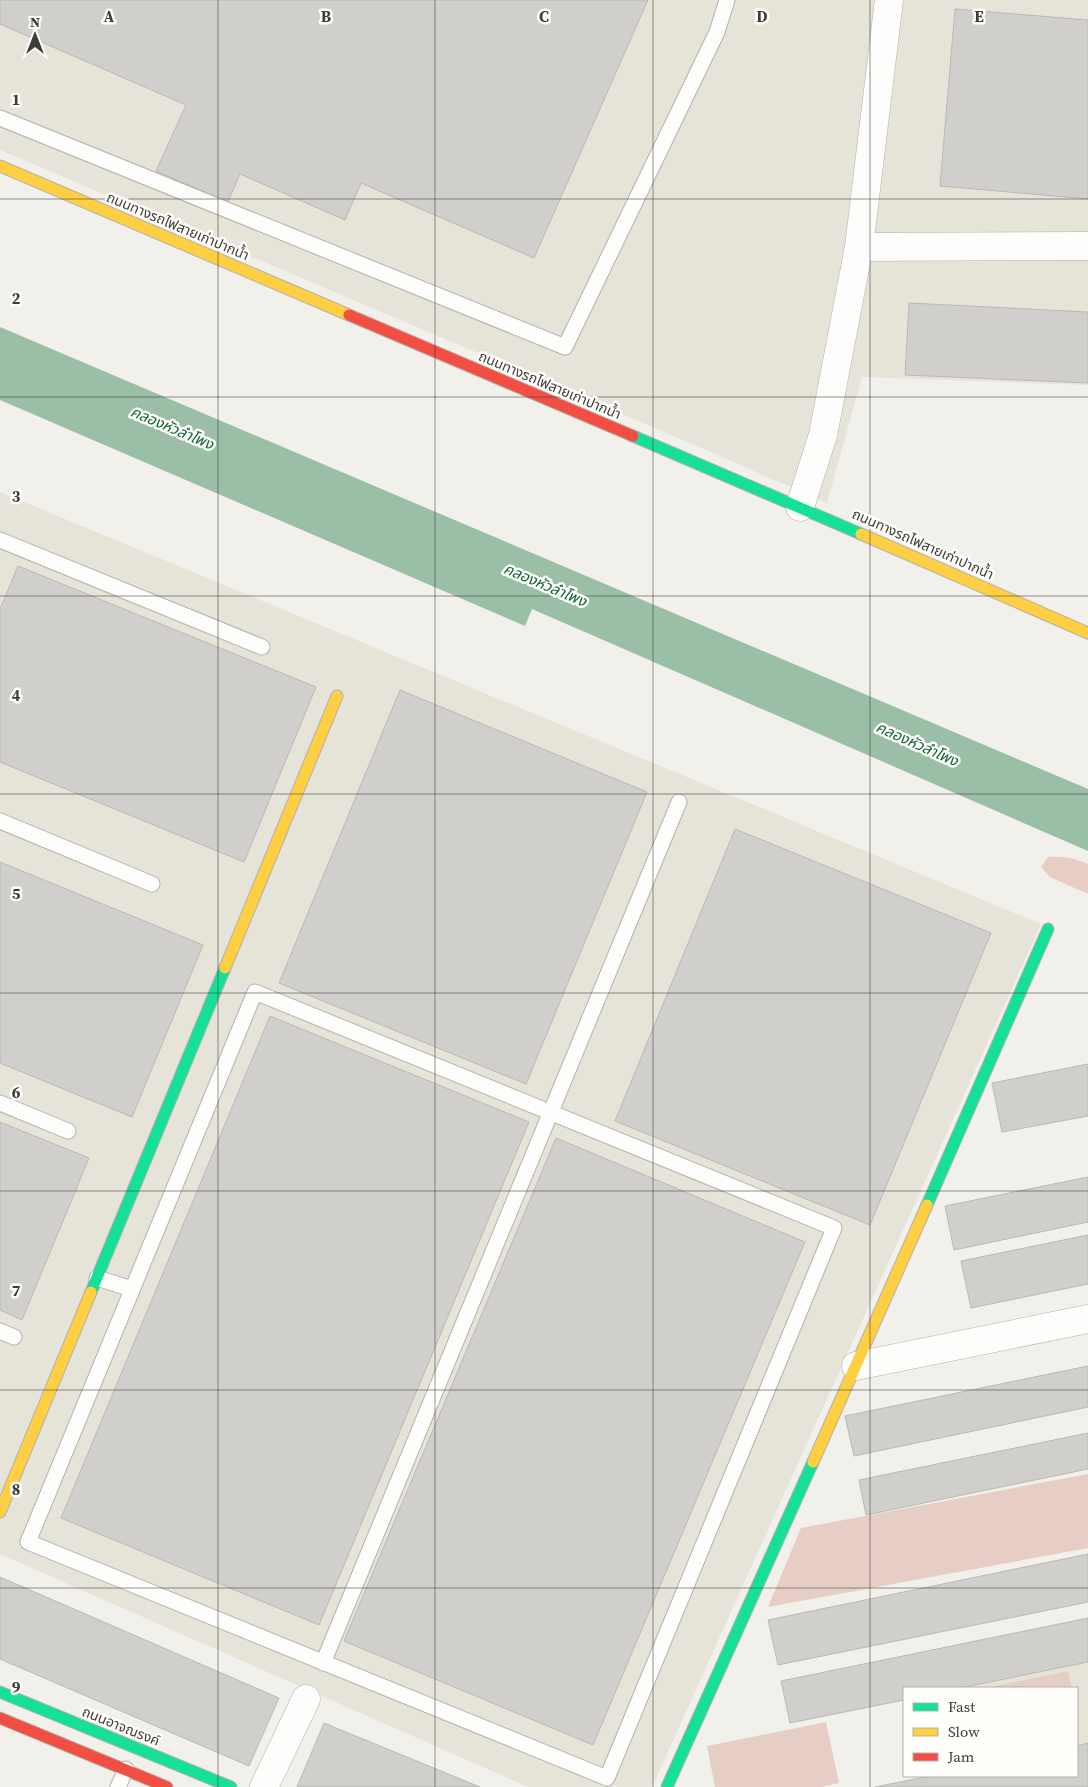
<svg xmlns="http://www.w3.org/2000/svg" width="1088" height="1787" font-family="'Source Serif 4','Noto Sans Thai',serif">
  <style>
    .built { fill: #e6e3d8 }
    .green { fill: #e6cec7 }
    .water { fill: #9bbea6 }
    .building { fill: #d1cfcc; stroke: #bab8b6 }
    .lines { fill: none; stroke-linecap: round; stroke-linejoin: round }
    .lane-casing { stroke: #b2b1ad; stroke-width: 17 }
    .street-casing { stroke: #b2b1ad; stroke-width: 29 }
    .fast-casing { stroke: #b2b1ad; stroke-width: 13 }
    .slow-casing { stroke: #b2b1ad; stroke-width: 13 }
    .jam-casing { stroke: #b2b1ad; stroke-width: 13 }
    .lane { stroke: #fdfdfc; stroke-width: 15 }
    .street { stroke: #fdfdfc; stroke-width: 28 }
    .fast { stroke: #16e098; stroke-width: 11 }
    .slow { stroke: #ffcf43; stroke-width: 11 }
    .jam { stroke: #f24e42; stroke-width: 11 }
    .grid { fill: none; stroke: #3d3c39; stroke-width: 1; stroke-opacity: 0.55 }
    .labels { text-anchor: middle; stroke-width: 5; stroke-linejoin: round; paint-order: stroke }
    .street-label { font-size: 14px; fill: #3d3c39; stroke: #fffefb }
    .water-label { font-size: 15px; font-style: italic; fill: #10653c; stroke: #fffefb }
    .grid-label { font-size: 16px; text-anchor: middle; font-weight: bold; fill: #3d3c39; stroke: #fffefb; stroke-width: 5; stroke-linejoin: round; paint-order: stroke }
  </style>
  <rect width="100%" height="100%" fill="#f1f0eb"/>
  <path class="built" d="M0,0H1088V385L862,377L827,503L697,446L0,150Z
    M0,492L1041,924L652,1787H528L0,1554Z
    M1088,1662V1743L1077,1746V1688H960Z"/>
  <path class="green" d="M1048,857C1063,856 1075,858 1088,864V894L1050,877L1041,867Z
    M1088,1474V1548L768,1607L801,1528Z
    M1068,1671L1072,1688H985Z
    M826,1722L839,1783L822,1787H715L707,1746Z"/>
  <path class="water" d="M0,327L1088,789V851L532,609L525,626L0,400Z"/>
  <path class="building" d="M0,0H648L534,258L361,183L345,220L240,174L228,202L156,171L186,105L0,24Z
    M955,9L1088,20V199L940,186Z
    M909,303L1088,312V383L905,375Z
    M18,566L316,687L244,862L0,762V609Z
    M400,690L647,792L526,1084L279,983Z
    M735,829L991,933L870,1225L615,1121Z
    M0,862L203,945L132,1117L0,1063Z
    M270,1016L529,1122L319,1625L61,1518Z
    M1088,1064V1116L1002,1132L992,1083Z
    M0,1122L89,1158L22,1320L0,1310Z
    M556,1138L805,1242L593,1745L344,1641Z
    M1088,1177V1222L954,1250L945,1206Z
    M1088,1235V1284L971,1308L961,1261Z
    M1088,1366V1407L854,1456L845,1416Z
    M1088,1433V1469L866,1515L859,1480Z
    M1088,1554V1602L778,1665L768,1620Z
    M0,1577L279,1698L249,1766L0,1659Z
    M1088,1618V1662L960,1688H904V1700L790,1723L781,1681Z
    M324,1723L480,1787H297Z
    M1088,1743V1787H875L930,1776H1077V1746Z"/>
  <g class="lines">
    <defs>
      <path id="lane" d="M0,118L565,347L717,32L727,0
        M0,540L262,647
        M0,821L152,884
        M255,992L834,1228L607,1778L28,1542Z
        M0,1103L68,1131
        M97,1278L132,1289
        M0,1331L14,1337
        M323,1663L679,802
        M118,1787L126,1769"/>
      <path id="street" d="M859,247L1088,246
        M800,507L823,435L859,247L889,0
        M856,1366L1088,1319
        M264,1787L306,1699"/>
      <path id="fast" d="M633,436L861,534
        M927,1205L1048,929
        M91,1292L225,968
        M0,1692L231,1787
        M667,1787L813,1462"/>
      <path id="slow" d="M0,166L349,315
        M861,534L1088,633
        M225,968L337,696
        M813,1462L927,1205
        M0,1512L91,1292"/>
      <path id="jam" d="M349,315L633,436
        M0,1718L167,1787"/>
    </defs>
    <use href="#lane" class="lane-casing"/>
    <use href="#street" class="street-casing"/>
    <use href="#fast" class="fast-casing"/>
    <use href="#slow" class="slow-casing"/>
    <use href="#jam" class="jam-casing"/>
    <use href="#lane" class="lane"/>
    <use href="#street" class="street"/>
    <use href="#fast" class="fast"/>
    <use href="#slow" class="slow"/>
    <use href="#jam" class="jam"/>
  </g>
  <path class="grid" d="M218,0V1787M435,0V1787M653,0V1787M870,0V1787M0,199H1088M0,397H1088M0,596H1088M0,794H1088M0,993H1088M0,1191H1088M0,1390H1088M0,1588H1088"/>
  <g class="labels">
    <g class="street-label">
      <text transform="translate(178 226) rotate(23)" y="5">ถนนทางรถไฟสายเก่าปากน้ำ</text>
      <text transform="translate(550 385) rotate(23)" y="5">ถนนทางรถไฟสายเก่าปากน้ำ</text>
      <text transform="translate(923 544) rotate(24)" y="5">ถนนทางรถไฟสายเก่าปากน้ำ</text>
      <text transform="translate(121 1726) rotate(22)" y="5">ถนนอาจณรงค์</text>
    </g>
    <g class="water-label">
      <text transform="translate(172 428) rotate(23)" y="5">คลองหัวลำโพง</text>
      <text transform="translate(545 585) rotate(23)" y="5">คลองหัวลำโพง</text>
      <text transform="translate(917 744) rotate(24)" y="5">คลองหัวลำโพง</text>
    </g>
  </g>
  <g class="grid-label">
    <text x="109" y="22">A</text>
    <text x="326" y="22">B</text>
    <text x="544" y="22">C</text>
    <text x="762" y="22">D</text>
    <text x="979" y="22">E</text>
    <text x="16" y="105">1</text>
    <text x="16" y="304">2</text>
    <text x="16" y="502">3</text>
    <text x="16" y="701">4</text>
    <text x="16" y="899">5</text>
    <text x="16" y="1098">6</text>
    <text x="16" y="1296">7</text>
    <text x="16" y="1495">8</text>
    <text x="16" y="1693">9</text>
  </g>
  <rect x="903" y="1687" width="175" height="90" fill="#fffefb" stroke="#b1b0ad"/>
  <rect x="913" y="1703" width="25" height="8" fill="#16e098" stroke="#b1b0ad"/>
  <text x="948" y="1712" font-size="15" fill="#3d3c39">Fast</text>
  <rect x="913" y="1728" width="25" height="8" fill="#ffcf43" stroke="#b1b0ad"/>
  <text x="948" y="1737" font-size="15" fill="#3d3c39">Slow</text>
  <rect x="913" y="1753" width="25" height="8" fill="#f24e42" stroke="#b1b0ad"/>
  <text x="948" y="1762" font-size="15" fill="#3d3c39">Jam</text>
  <g transform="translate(35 35)" stroke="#fffefb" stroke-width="4" paint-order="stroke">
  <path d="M0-4L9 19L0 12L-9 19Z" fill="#3d3c39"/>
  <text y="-8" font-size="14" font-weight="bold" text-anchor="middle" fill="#3d3c39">N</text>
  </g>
</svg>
